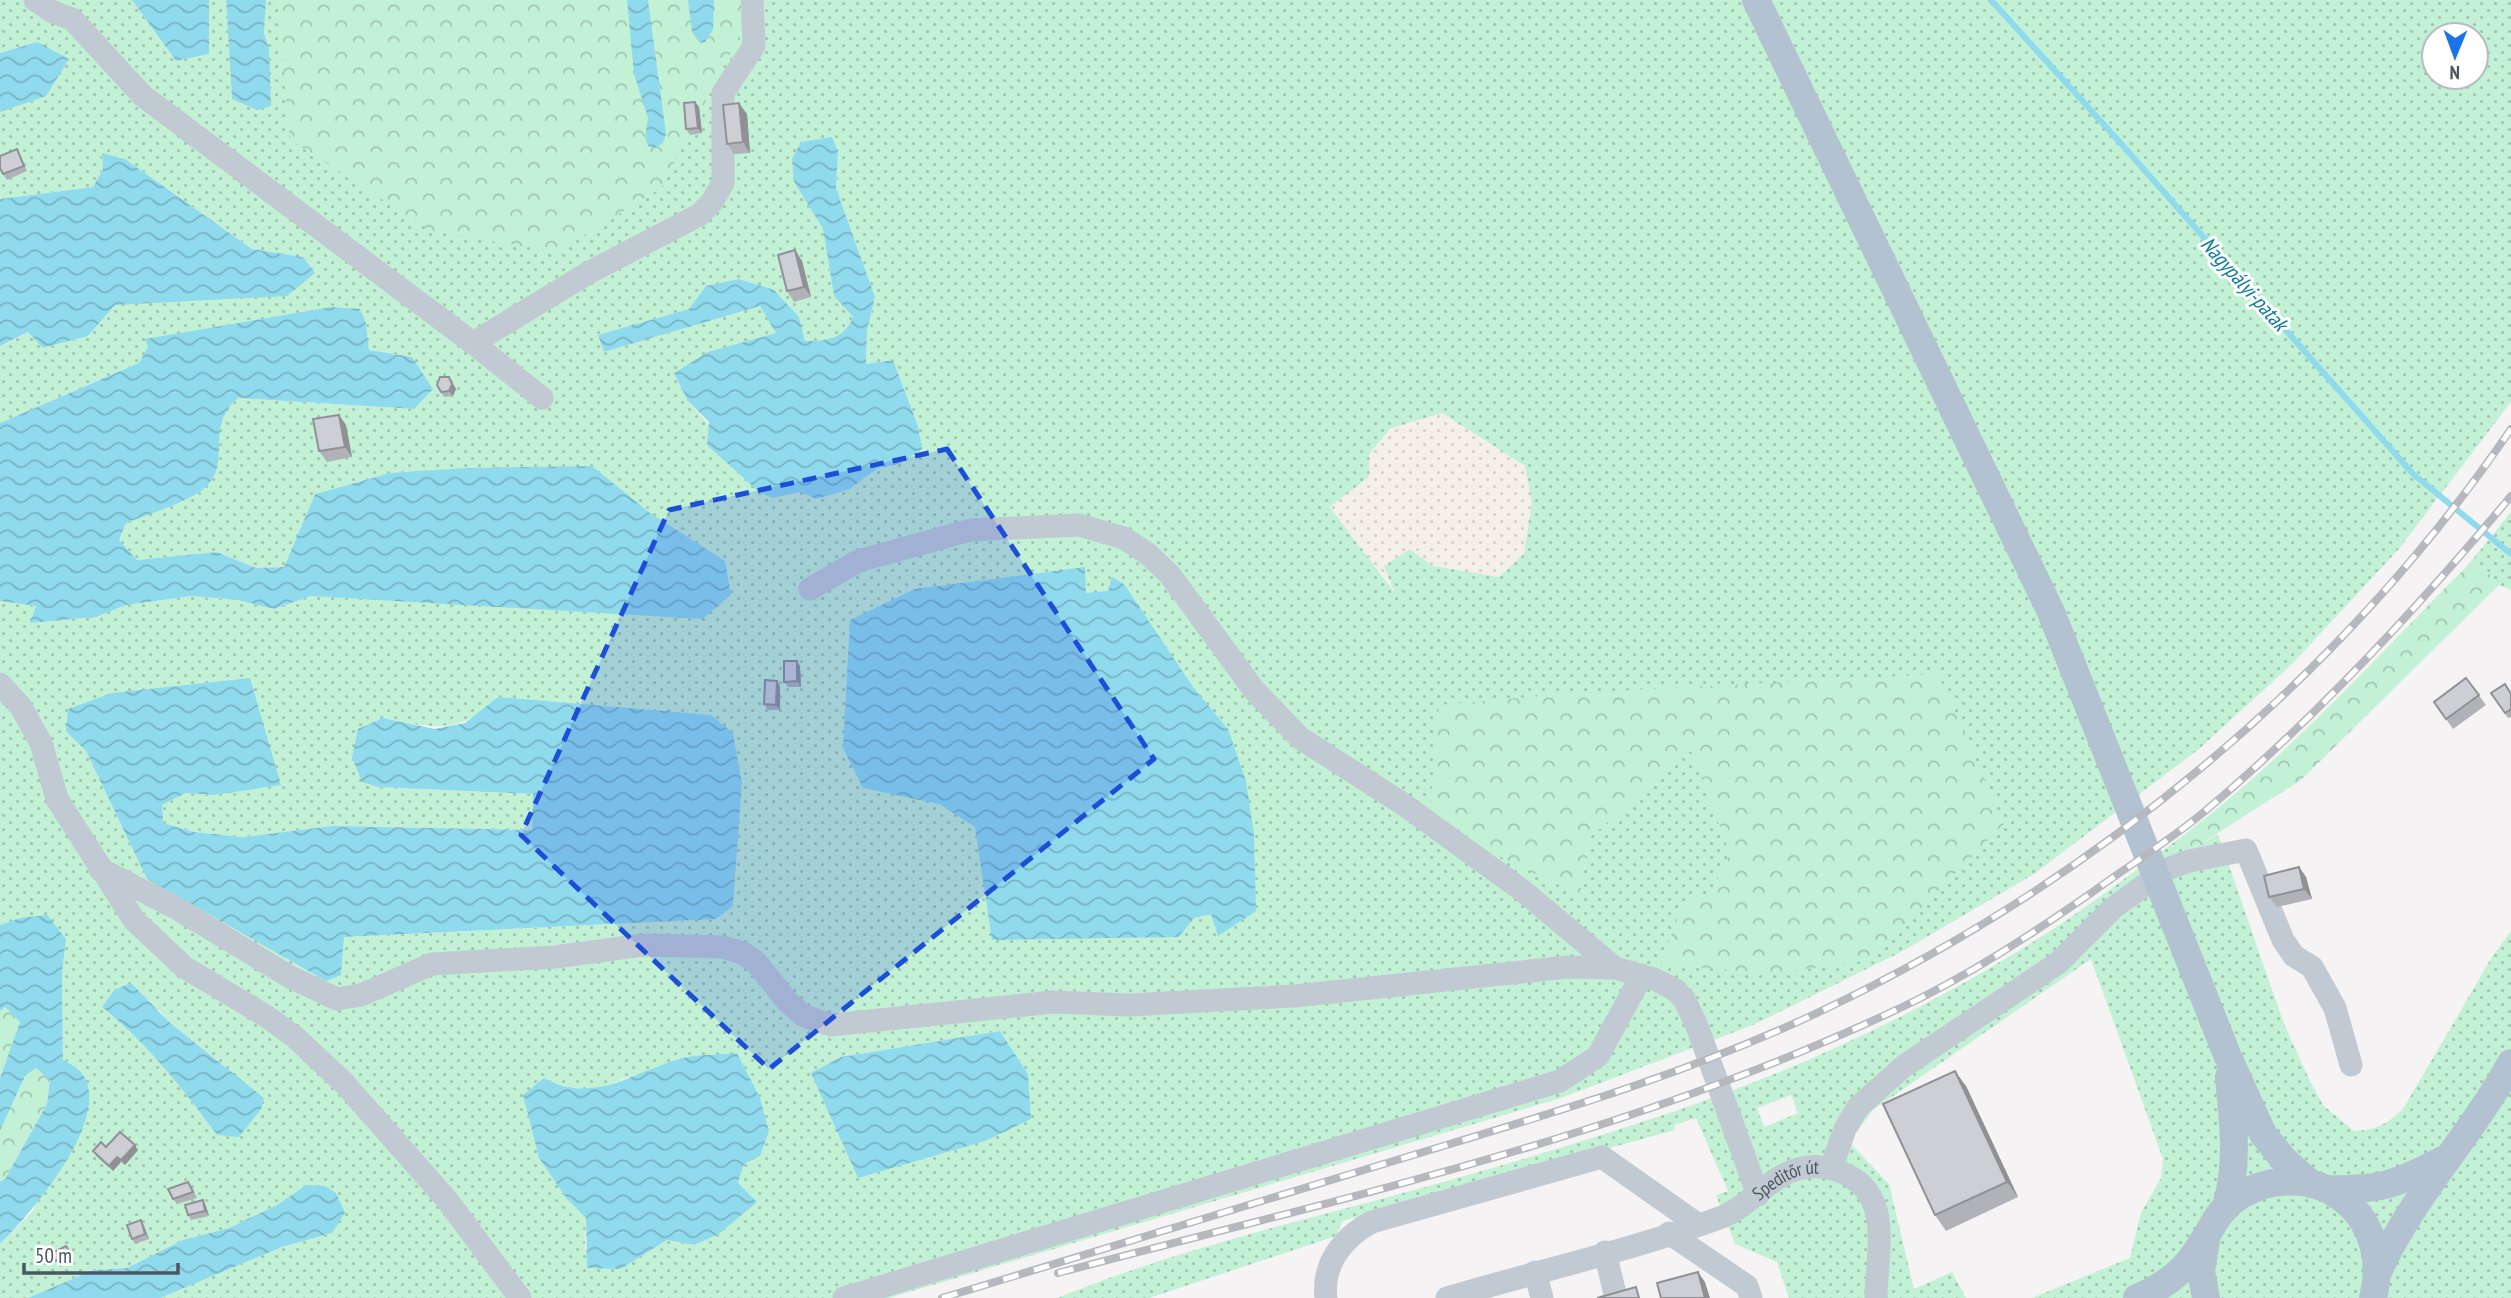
<svg xmlns="http://www.w3.org/2000/svg" width="2511" height="1298" font-family="'PT Sans Narrow',sans-serif">
  <style>
    .grass { fill: url(#grass-dots); fill-rule: evenodd }
    .forest { fill: url(#forest-crowns) }
    .sand { fill: url(#sand-dots) }
    .water { fill: url(#water-waves) }
    .lines { fill: none; stroke-linecap: round; stroke-linejoin: round }
    .stream { stroke: #90daee; stroke-width: 6 }
    .minor { stroke: #c1cad2; stroke-width: 23 }
    .major { stroke: #b3c2d1; stroke-width: 28 }
    .rail-casing { stroke: #b5b8bd; stroke-width: 8 }
    .rail { stroke: #fff; stroke-width: 5; stroke-dasharray: 16; stroke-linecap: butt }
    .wall { fill: #b0b2b7 }
    .shaded-wall { fill: #909195 }
    .building { fill: #cdcfd5; stroke: #909195; stroke-width: 2 }
    .marked { fill: #1d4ed8; fill-opacity: 0.2; stroke: #1d4ed8; stroke-width: 5; stroke-dasharray: 14 9; stroke-linejoin: round }
    .labels { text-anchor: middle; stroke-width: 6; stroke-linejoin: round; paint-order: stroke }
    .street-label { font-size: 19px; fill: #4a5661; stroke: #fff }
    .water-label { font-size: 21px; font-style: italic; fill: #0c7c9b; stroke: #fff }
  </style>
  <defs>
    <pattern id="grass-dots" width="8" height="8" patternUnits="userSpaceOnUse" patternTransform="scale(1.75)"><rect width="8" height="8" fill="#c3f1d5"/><path d="M2 2h.1M6 6h.1" fill="none" stroke="#a0c6b0" stroke-width="1.8" stroke-linecap="round"/></pattern>
    <pattern id="forest-crowns" width="20" height="18" patternUnits="userSpaceOnUse" patternTransform="scale(1.75)"><rect width="20" height="18" fill="#c3f1d5"/><path d="M2 6a3 3 0 1 1 6 0M12 15a3 3 0 1 1 6 0" fill="none" stroke="#a0c6b0"/></pattern>
    <pattern id="sand-dots" width="8" height="8" patternUnits="userSpaceOnUse" patternTransform="scale(1.75)"><rect width="8" height="8" fill="#f5f0e5"/><path d="M2 2h.1M6 6h.1" fill="none" stroke="#d4d0c7" stroke-width="1.8" stroke-linecap="round"/></pattern>
    <pattern id="water-waves" width="16" height="10" patternUnits="userSpaceOnUse" patternTransform="scale(1.75)"><rect width="16" height="10" fill="#90daee"/><path d="M0 5q4-4 8 0t8 0" fill="none" stroke="#78b4c4"/></pattern>
  </defs>
  <rect width="100%" height="100%" fill="#f5f3f3"/>
  <path class="grass" d="M0,0H132L176,61L208,54L209,0H226L232,99L269,49L264,33L266,0H277L291,140L748,0H2511V402L2398,550L2291,665L2199,749L2034,874L1901,952L1753,1025L1561,1098L889,1298H160L282,1247L332,1233L306,1185L277,1205L229,1228L183,1240L128,1268L93,1270L28,1298H0V1244L33,1211L81,1071L63,1060L62,973L66,939L20,918L0,925V601L36,606L31,623L95,617L126,605L192,596L237,600L274,609L311,596L650,513L591,466L390,473L315,494L284,567L256,568L217,552L137,560L119,540L126,523C144,516 194,500 206,487C233,459 204,427 238,398L413,409L412,357L369,350L366,323L146,339L148,347L139,363L0,423V346L29,332L44,348L88,336L115,305L177,299L303,257L252,249L125,159L102,153L103,169L93,187L0,199V112L46,96L37,42L0,53ZM2434,35H2476V77H2434ZM838,152L836,188L875,297L867,331L866,364L893,360L918,426L899,464L878,468L850,489L800,492L773,498L688,401L709,352L777,333L760,306L604,352L599,335L689,309L739,279L756,285L799,317L805,341C827,341 844,339 853,317L834,296L823,229L794,182ZM1488,445L1525,466L1433,566L1410,549L1384,566L1393,590L1330,507L1369,477V454ZM1573,693L2004,824L1712,892L1730,853L1691,750L1589,838L1580,895ZM498,697L733,733L742,783L733,905L716,919L344,937L341,975L147,879L86,751L214,795L186,793L162,805V823L194,832L243,837L332,826L533,830V794L378,787L383,718C433,728 459,736 498,697ZM114,990L160,1011L169,1022L226,1067L217,1135C182,1088 148,1044 102,1007ZM1000,1031L1028,1074L841,1057ZM628,1077L744,1164L738,1184L756,1202L719,1234L694,1245L667,1240L621,1269L585,1249L586,1218L567,1199L544,1078C577,1098 595,1090 628,1077Z
    M2511,512V590L2499,585L2482,565H2468Z
    M2218,834L2284,1024L2310,1081L2323,1105L2354,1131C2377,1130 2387,1124 2403,1109L2492,957L2511,931V1298H2032L2130,1258L2141,1213L2161,1178L2163,1159L2091,959L1873,1110L1849,1142L1889,1184L1914,1289L1952,1272L1966,1298H1789L1777,1262L1735,1244L1716,1195L1728,1191L1696,1118L1674,1125L1675,1130L1343,1221L1336,1236L1149,1298H1057C1165,1254 1280,1226 1392,1196C1485,1171 1577,1144 1669,1113C1802,1069 1932,1007 2050,931C2095,902 2137,869 2180,838L2177,845H2199ZM1791,1095L1798,1113L1764,1127L1757,1108Z"/>
  <path class="forest" d="M277,0H748L749,17L661,188L557,252L431,231L290,140Z
    M2468,565H2482L2499,585L2301,780L2199,845L2184,850L2177,845L2180,838C2287,758 2374,659 2468,565Z
    M1938,674L2004,824L1870,960L1771,974L1661,964L1683,902L1712,892L1730,853L1691,751L1589,838L1580,895L1486,850L1430,808L1439,705L1573,693Z
    M5,1007L20,1022L0,1078V1011Z
    M36,1068L50,1079L47,1104L5,1179L0,1182V1131L25,1076Z"/>
  <path class="sand" d="M1442,413L1525,466L1532,503L1524,554L1499,577L1433,566L1410,549L1384,566L1395,593L1330,507L1369,477V454L1391,428Z"/>
  <path class="water" d="M132,0H209V54L176,61Z
    M226,0H266L264,33L269,49L271,106L257,110L232,99Z
    M627,0H648L666,134L663,143L654,148L648,146L645,138L648,118L634,74Z
    M688,0H714L713,30L705,42L700,43L692,32Z
    M37,42L69,59L46,96L0,112V53Z
    M832,137L838,152L836,188L875,297L867,331L866,364L893,360L918,426L922,449L899,464L878,468L850,489L816,499L800,492L773,498L759,492L707,445L709,422L688,401L674,373L708,352L776,333L760,306L604,352L598,335L689,309L706,286L739,279L774,290L799,317L805,341C827,341 844,339 853,317L834,296L823,229L794,182L792,159L801,142Z
    M102,153L125,159L252,249L303,257L315,273L287,296L115,305L88,336L43,348L28,332L0,346V199L93,187L103,169Z
    M331,307L360,309L366,323L369,350L412,357L433,389L414,409L238,398C204,427 233,460 206,487C194,500 144,516 126,523L119,540L137,560L217,552L256,568L284,567L315,494L390,473L467,468L592,466L650,513L725,561L731,595L702,619L311,596L274,609L237,600L192,596L126,605L96,617L30,623L36,606L0,601V423L139,363L148,347L145,339Z
    M1085,567L1086,593L1108,591L1112,577L1124,584L1193,687L1228,729L1246,781L1254,834L1256,911L1218,936L1211,914L1194,918L1179,937L992,940L975,827L939,804L863,788L843,748L850,620L915,589Z
    M250,678L281,785L214,795L186,793L162,805L163,823L194,832L243,837L332,826L532,830L533,794L378,787L362,782L352,757L358,729L383,718L435,729L465,723L498,697L711,715L733,733L742,783L733,906L716,919L344,937L341,975L326,981L147,879L86,751L66,731L68,709L112,693Z
    M47,915L66,939L62,973L63,1060C68,1063 77,1067 81,1072C116,1115 30,1215 0,1244V1182L5,1179L47,1104L50,1080L36,1068L25,1076L0,1131V1078L20,1022L5,1007L0,1011V925L20,918Z
    M131,983L169,1022L264,1098L261,1109L239,1137L217,1135C182,1088 148,1044 102,1007L114,990Z
    M1000,1031L1028,1074L1031,1119L985,1141L858,1178L811,1073L841,1057Z
    M737,1053L760,1098L769,1131L760,1156L744,1164L738,1183L757,1202L719,1234L694,1245L667,1240L621,1269L587,1268L586,1218L567,1199L539,1158L523,1095L544,1078C592,1106 635,1071 683,1058C700,1054 720,1055 737,1053Z
    M306,1185L325,1186L336,1193L345,1213L332,1233L282,1247L160,1298H28L93,1270L127,1268L183,1240L229,1228L277,1205Z"/>
  <g class="lines">
    <path class="stream" d="M1991,0L2116,138L2413,474L2511,554"/>
    <g class="minor">
      <path d="M35,0L53,12L72,19L143,96L473,343L542,398"/>
      <path d="M473,343L588,273L699,215L712,202L723,183V93L754,46L752,0"/>
      <path d="M810,589L858,561L971,530L1079,525L1124,538L1148,554L1170,575L1254,690L1300,738L1403,804L1523,891L1615,968"/>
      <path d="M0,684L21,707L41,743L57,799L134,920L184,967L266,1016L296,1038L344,1083L447,1200L520,1298"/>
      <path d="M100,869L176,908L290,977L337,999L361,995L432,964L555,957L643,945L723,947L743,953L756,962L787,1001L804,1016L831,1025L1053,1002L1129,1005L1295,996L1568,967L1615,968L1654,979L1674,989L1684,999L1697,1026L1758,1195"/>
      <path d="M1831,1168L1845,1129L1858,1107L1904,1066L2058,963L2113,908L2167,869L2189,861L2246,850L2283,940L2294,956L2312,967L2335,1008L2351,1065"/>
      <path d="M1669,1233L1747,1286L1751,1298"/>
      <path d="M1605,1252L1615,1294"/>
      <path d="M1535,1272L1542,1298"/>
      <path d="M844,1298L1560,1081L1598,1056L1642,975"/>
      <path d="M1326,1298C1322,1264 1343,1237 1372,1222L1602,1157L1697,1224"/>
      <path id="s1" d="M1447,1298C1538,1271 1633,1250 1722,1217C1750,1206 1769,1177 1798,1169C1818,1163 1842,1169 1858,1182C1891,1208 1876,1262 1876,1298"/>
    </g>
    <path class="major" d="M1756,0L2051,612L2228,1057L2263,1134L2284,1160L2311,1184
      M2326,1189C2380,1191 2397,1184 2445,1159
      M2226,1207C2239,1163 2233,1122 2229,1077
      M2378,1272C2412,1196 2471,1136 2511,1063
      M2137,1298C2156,1290 2171,1281 2185,1266C2197,1253 2206,1236 2215,1221C2234,1190 2272,1177 2308,1183C2330,1187 2351,1202 2363,1221C2378,1246 2380,1271 2373,1298
      M2206,1298L2201,1271L2206,1240"/>
    <defs>
      <path id="rail" d="M1058,1273C1342,1198 1631,1135 1898,1009C1967,977 2032,934 2094,891C2130,865 2170,840 2204,812C2316,718 2418,608 2511,496
        M942,1298C1098,1251 1254,1203 1410,1156C1549,1114 1688,1074 1819,1012C2092,883 2341,679 2511,429"/>
    </defs>
    <use href="#rail" class="rail-casing"/>
    <use href="#rail" class="rail"/>
  </g>
  <path class="wall" d="M695,102L699,107L702,133L690,135L686,129Z
    M747,114L750,153L734,154L727,144Z
    M20,155L27,171L7,180L3,174Z
    M795,250L802,261L811,297L794,302L787,291Z
    M449,377L456,389L453,396L444,397L441,392Z
    M339,415L346,425L352,457L327,462L319,451Z
    M800,666L801,687H788L784,682Z
    M2466,678L2486,705L2453,729L2434,702Z
    M780,686V710H768L764,704Z
    M2491,693L2511,694V717L2508,718Z
    M2299,867L2306,877L2312,899L2277,907L2269,897Z
    M1966,1086L2018,1197L1946,1231L1935,1215Z
    M106,1147L138,1150L125,1165L121,1162L113,1171L96,1156L93,1151Z
    M192,1187L197,1198L177,1204L173,1199Z
    M206,1206L209,1216L191,1220L188,1215Z
    M141,1220L144,1226L149,1239L135,1244L132,1239Z
    M70,1251L74,1259L60,1267L56,1261Z"/>
  <path class="shaded-wall" d="M695,102L699,107L702,133L698,128Z
    M739,103L747,114L750,153L743,142Z
    M795,250L802,261L811,297L804,287Z
    M449,377L456,389L453,396L449,391Z
    M339,415L346,425L352,457L345,447Z
    M797,661L800,666L801,687L797,681Z
    M777,681L780,686V710L776,705Z
    M2299,867L2306,877L2312,899L2304,889Z
    M1955,1071L1966,1086L2018,1197L2007,1182Z
    M135,1145L138,1150L125,1165L121,1160Z
    M117,1157L121,1162L113,1171L109,1166Z
    M203,1200L206,1206L209,1216L205,1211Z
    M141,1220L144,1226L149,1239L145,1234Z
    M1698,1272L1705,1282L1710,1298H1705Z"/>
  <path class="building" d="M695,102L698,128L686,129L684,103Z
    M739,103L743,142L727,144L723,105Z
    M17,149L24,166L3,174L0,168V156Z
    M795,250L804,287L787,291L778,255Z
    M440,377H449L452,384L449,391L441,392L437,385Z
    M339,415L345,447L319,451L313,419Z
    M784,661H797V681L784,682Z
    M2466,678L2479,695L2446,719L2434,702Z
    M765,680L777,681L776,705L764,704Z
    M2505,684L2511,694V709L2505,713L2491,693Z
    M2299,867L2304,889L2269,897L2264,876Z
    M1955,1071L2007,1182L1935,1215L1883,1104Z
    M120,1132L135,1145L121,1160L117,1157L109,1166L93,1151L101,1142L106,1147Z
    M188,1182L193,1192L173,1199L168,1189Z
    M203,1200L205,1211L188,1215L185,1205Z
    M141,1220L145,1234L132,1239L127,1225Z
    M66,1246L71,1254L56,1261L52,1253Z
    M1698,1272L1705,1298H1661L1657,1283Z
    M1636,1287L1639,1298H1597Z"/>
  <path class="marked" d="M947,449L1154,759L769,1069L521,835L669,510Z"/>
  <g class="labels">
    <g class="street-label">
      <text dy="7" stroke="none"><textPath href="#s1" startOffset="362">Speditőr út</textPath></text>
    </g>
    <g class="water-label">
      <text transform="translate(2244 284) rotate(48)" y="7">Nagypályi-patak</text>
    </g>
  </g>
  <g transform="translate(2455 56) rotate(181)"><circle r="33" fill="#ffffff" stroke="#b7bbc0" stroke-width="2"/>
  <path d="M0-5L12 26L0 18L-12 26Z" fill="#1a73e8"/>
  <text y="-10" font-size="19" font-weight="bold" text-anchor="middle" fill="#4a5661">N</text>
  </g>
  <path d="M24 1263v10h154v-10" fill="none" stroke="#4a5661" stroke-width="3.5"/>
  <text x="35" y="1263" font-size="21" fill="#4a5661" stroke="#ffffff" stroke-width="5" paint-order="stroke">50 m</text>
</svg>
